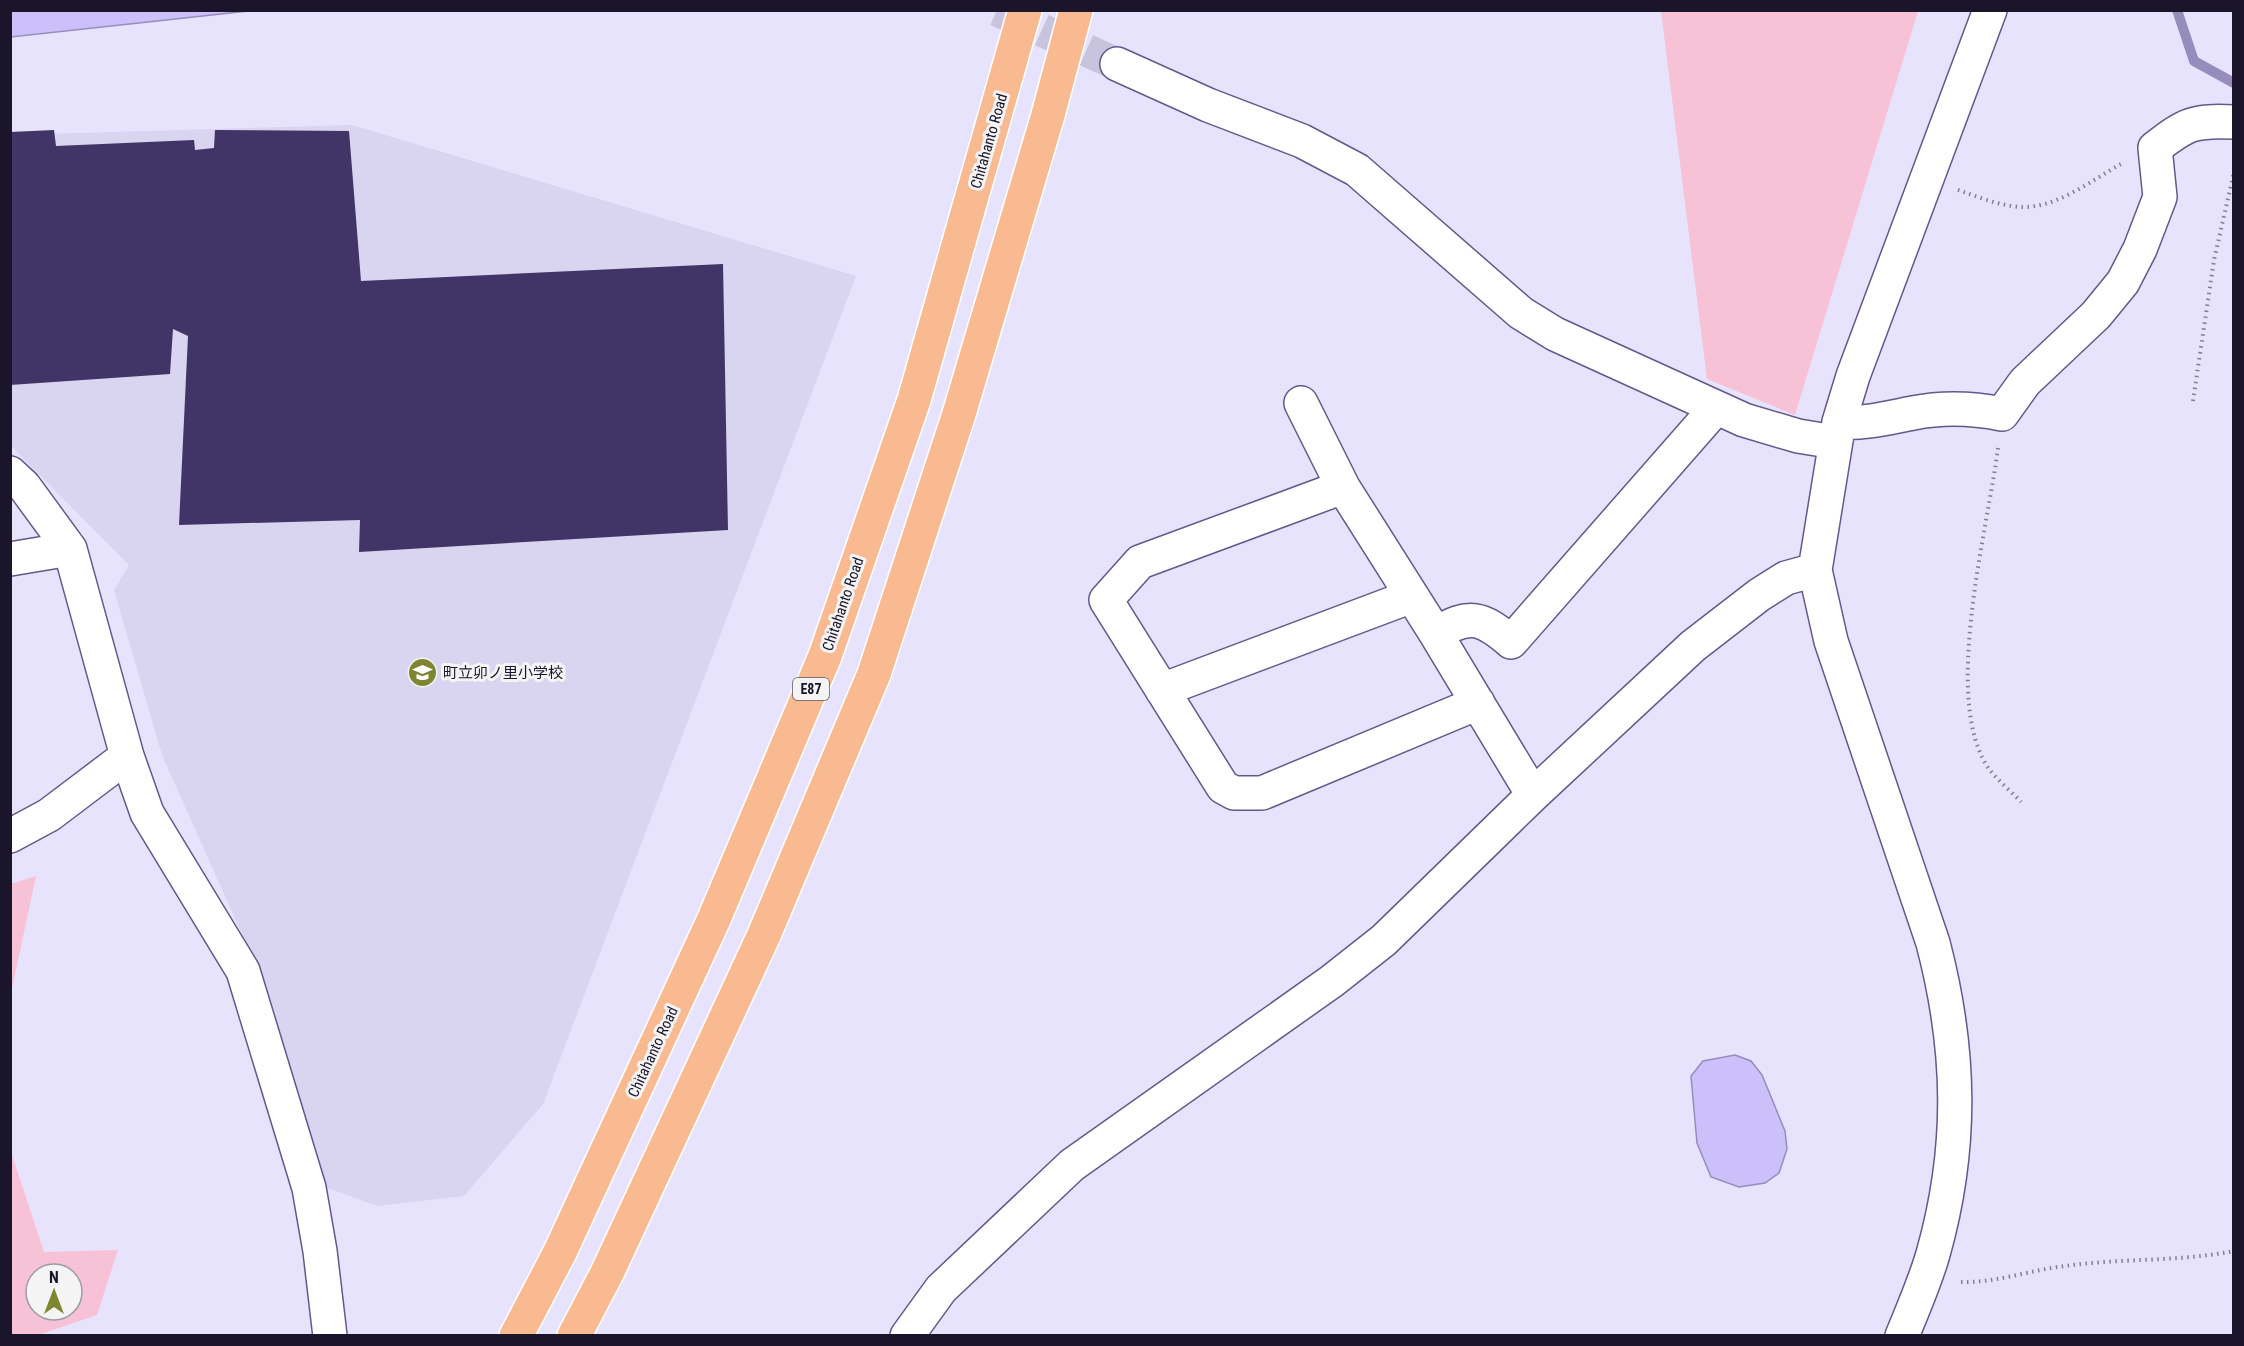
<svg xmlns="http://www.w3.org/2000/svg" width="2244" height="1346" font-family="'Roboto Condensed','Noto Sans JP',sans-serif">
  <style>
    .built { fill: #d9d4f0 }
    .green { fill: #f7c1d6; fill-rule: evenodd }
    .water { fill: #ccc0fa; stroke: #978dbc; stroke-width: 1.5 }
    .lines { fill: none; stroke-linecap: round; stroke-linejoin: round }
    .stream { stroke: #978dbc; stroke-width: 10 }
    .building { fill: #413467 }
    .minor-tunnel { stroke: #c9c4de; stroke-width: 33; stroke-dasharray: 33 16; stroke-linecap: butt }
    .minor-casing { stroke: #64578e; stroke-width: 36 }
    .highway-casing { stroke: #fff; stroke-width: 36 }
    .path { stroke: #827c94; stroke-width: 4; stroke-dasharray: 1.5 4.5; stroke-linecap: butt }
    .minor { stroke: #fff; stroke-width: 33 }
    .highway { stroke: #faba91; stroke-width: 33 }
    .labels { text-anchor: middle; stroke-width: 6; stroke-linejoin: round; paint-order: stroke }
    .shield { fill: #f4f4f4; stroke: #5c5867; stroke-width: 1.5 }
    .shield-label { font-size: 14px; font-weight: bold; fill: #1b152b }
    .street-label { font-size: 15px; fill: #1b152b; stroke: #f4f4f4 }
    .poi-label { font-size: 15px; fill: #1b152b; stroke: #f4f4f4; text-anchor: start }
  </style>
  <rect width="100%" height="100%" fill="#e8e3fd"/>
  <path class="built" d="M352,125L856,276L543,1104L464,1196L377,1206L322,1186L262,979L162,755L114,590L129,565L11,446V135Z"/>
  <path class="green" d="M1661,11H1918L1795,415L1707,379Z
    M36,876L11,993V884Z
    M11,1152L44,1252L118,1250L97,1315L38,1335H11ZM36,1274H72V1310H36Z"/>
  <path class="water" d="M11,10H248V11L11,37Z
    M1735,1055L1751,1061L1762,1075L1785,1131L1787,1149L1779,1173L1765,1183L1739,1187L1711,1177L1697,1143L1691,1076L1703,1061Z"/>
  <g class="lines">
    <path class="stream" d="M2177,10L2194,61L2234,83"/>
  </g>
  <path class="building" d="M54,130L56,146L194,140L195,150L214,148L215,130L349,131L361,281L723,264L728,530L359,552L360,520L179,525L188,336L173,329L170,374L10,385V132Z"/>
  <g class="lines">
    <path class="minor-tunnel" d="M997,10L1117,64"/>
    <defs>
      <path id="minor" d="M1117,64L1208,105L1302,141L1357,170L1521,313L1555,334L1744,420L1798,436L1835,442
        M1301,403L1343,487
        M1839,422C1865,424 1887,418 1913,413C1943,407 1972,408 2002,414L2025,382L2096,315L2123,282L2140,249L2160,197L2155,148C2186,124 2193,120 2234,122
        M10,473L24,486L70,549L127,756L147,813L243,971L309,1188L320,1251L330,1336
        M10,559L70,549
        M1436,634L1343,487L1140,562L1106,600L1223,787L1234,793H1262L1478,703
        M1162,690L1412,596
        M1533,795L1436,634C1469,613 1482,617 1511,642L1716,408
        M10,836L49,815L127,756
        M907,1336L941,1289L1072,1165L1332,981L1384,940L1533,795L1693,646L1759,595L1786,578L1815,570
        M1902,1336C1913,1309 1925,1282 1933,1254C1963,1148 1961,1050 1933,943L1831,641L1815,570L1839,422L1853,376L1990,10"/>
      <path id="highway" d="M516,1336L560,1252L714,919L825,656L914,400L1025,10
        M574,1336L608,1271L764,935L874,674L959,414L1048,115L1076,10"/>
    </defs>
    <use href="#minor" class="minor-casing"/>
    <use href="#highway" class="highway-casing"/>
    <path class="path" d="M1958,190C1978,197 2000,206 2022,207C2057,208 2092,180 2121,164
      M2193,401L2214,260L2234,172
      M1998,448C1988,528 1941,701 1989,769C1998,781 2011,791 2021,802
      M1961,1282C1995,1283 2031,1270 2065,1266C2121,1258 2178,1262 2234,1251"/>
    <use href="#minor" class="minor"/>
    <use href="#highway" class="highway"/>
  </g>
  <defs>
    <symbol id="school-disc" viewBox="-11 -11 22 22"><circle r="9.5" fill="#7f8631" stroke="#f4f4f4"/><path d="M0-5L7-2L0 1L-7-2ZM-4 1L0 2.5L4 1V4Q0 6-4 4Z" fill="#fff"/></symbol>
  </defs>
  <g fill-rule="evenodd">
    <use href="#school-disc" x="406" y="656" width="33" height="33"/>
  </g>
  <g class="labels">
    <rect class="shield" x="793" y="678" width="36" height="22" rx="4.5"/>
    <g class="shield-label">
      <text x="811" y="694">E87</text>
    </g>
    <g class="street-label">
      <text transform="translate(989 141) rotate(-74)" y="5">Chitahanto Road</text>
      <text transform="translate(843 604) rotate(-71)" y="5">Chitahanto Road</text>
      <text transform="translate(653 1052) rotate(-65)" y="5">Chitahanto Road</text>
    </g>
    <g class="poi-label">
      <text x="443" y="678">町立卯ノ里小学校</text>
    </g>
  </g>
  <rect width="2244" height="1346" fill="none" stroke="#1b152b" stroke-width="24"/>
  <g transform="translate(54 1292)"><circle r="28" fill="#f4f4f4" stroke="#9d9ba4" stroke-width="1.5"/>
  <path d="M0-4.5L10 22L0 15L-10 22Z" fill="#7f8631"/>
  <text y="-9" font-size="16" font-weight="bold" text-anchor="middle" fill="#1b152b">N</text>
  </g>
</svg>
